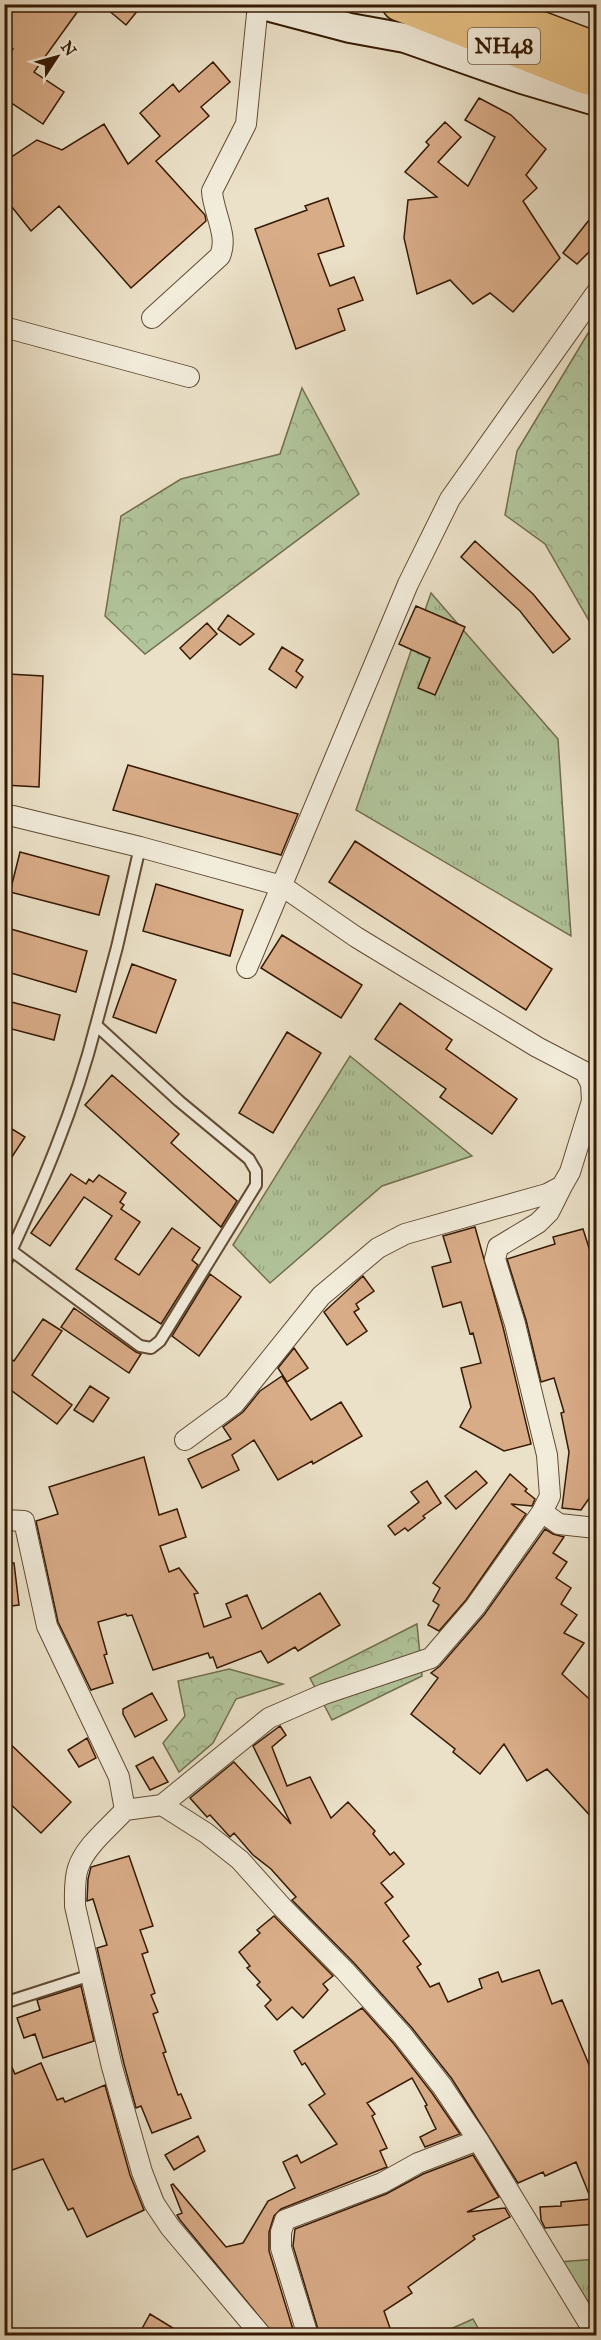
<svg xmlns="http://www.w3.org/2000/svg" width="601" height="2340" font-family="'IM FELL Great Primer',serif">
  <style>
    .green { fill: #b1c49b; stroke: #736e4e; stroke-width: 1.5 }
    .forest { fill: url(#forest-crowns); stroke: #736e4e; stroke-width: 1.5 }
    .park { fill: url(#park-tufts); stroke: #736e4e; stroke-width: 1.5 }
    .building { fill: #d9ac88; stroke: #351902; stroke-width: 1.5 }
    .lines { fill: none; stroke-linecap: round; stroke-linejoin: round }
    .lane-casing { stroke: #624b34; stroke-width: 14 }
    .street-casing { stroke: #624b34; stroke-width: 22 }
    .secondary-casing { stroke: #351902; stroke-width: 32 }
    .highway-casing { stroke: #351902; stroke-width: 36 }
    .lane { stroke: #f2ecdb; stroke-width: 10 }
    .street { stroke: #f2ecdb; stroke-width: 20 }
    .secondary { stroke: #f2ecdb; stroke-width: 28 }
    .highway { stroke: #e6c084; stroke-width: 33 }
    .labels { text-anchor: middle; stroke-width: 4.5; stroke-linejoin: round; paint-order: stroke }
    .shield { fill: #f2ecdb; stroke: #6e5843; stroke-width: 1.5 }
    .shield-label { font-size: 21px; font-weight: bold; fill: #351902 }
  </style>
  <defs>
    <pattern id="forest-crowns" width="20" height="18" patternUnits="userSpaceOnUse" patternTransform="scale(1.5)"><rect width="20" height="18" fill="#b1c49b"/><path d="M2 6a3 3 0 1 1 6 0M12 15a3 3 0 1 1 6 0" fill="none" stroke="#99a884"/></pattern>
    <pattern id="park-tufts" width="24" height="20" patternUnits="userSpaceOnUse" patternTransform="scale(1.5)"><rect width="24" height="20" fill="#b1c49b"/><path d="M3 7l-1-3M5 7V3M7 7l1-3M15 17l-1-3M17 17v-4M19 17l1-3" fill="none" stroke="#99a884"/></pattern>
  </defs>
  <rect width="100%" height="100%" fill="#ebe1c8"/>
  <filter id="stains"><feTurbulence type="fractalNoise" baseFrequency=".00333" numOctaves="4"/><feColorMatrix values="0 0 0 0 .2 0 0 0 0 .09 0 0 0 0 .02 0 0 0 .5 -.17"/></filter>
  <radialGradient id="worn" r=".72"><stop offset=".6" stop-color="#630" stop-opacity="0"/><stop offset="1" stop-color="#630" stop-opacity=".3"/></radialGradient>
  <path class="green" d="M473,2319L482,2335H437Z"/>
  <path class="forest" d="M596,320V633L545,544L505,515L517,451Z
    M302,388L359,494L145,654L105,616L121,516L181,479L280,454Z
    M417,1624L422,1676L332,1720L310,1678Z
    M229,1669L283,1684L236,1699L213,1743L179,1772L163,1743L185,1716L178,1681Z"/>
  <path class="park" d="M431,593L558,739L571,936L356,810Z
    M350,1056L472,1156L382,1186L270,1283L233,1245Z
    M596,2259V2313L560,2262Z"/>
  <path class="building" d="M4,4H83L34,72L64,92L43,124L4,98V62L13,49L4,43Z
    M101,4H143L126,25Z
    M213,62L230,82L201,107L209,116L156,161L205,215L206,221L131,288L59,206L31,231L4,197V162L37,140L62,150L104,124L128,164L160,136L140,113L173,84L179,92Z
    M479,98L511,115L546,149L526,175L537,188L523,201L560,258L513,312L490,293L473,304L450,280L417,294L404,238L408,200L437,197L405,172L429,145L426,142L445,122L461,137L438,162L468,186L495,137L465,120Z
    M328,198L344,246L318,254L330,286L354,277L363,300L338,309L345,330L296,349L255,229L307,210L305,206Z
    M597,210V244L577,264L563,253Z
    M475,541L533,594L570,639L553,653L520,611L461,557Z
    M416,606L465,627L435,695L418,688L430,658L399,644Z
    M228,615L254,634L240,645L218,629Z
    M207,623L217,634L190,659L180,648Z
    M282,647L303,660L296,671L303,677L296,688L269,669Z
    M8,674L43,676L39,787L4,785Z
    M128,765L298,814L281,855L113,810Z
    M355,841L552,969L526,1010L329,882Z
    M20,852L109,876L99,915L10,892Z
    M156,884L243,910L230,956L143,931Z
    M4,927L87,951L76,992L4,971Z
    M282,935L362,985L341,1018L261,968Z
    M132,964L176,980L156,1033L113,1017Z
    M4,1000L60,1015L54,1040L4,1027Z
    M400,1003L452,1040L446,1049L517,1099L492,1134L440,1097L446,1089L375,1039Z
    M287,1032L321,1053L273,1133L239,1113Z
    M112,1075L179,1134L171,1143L237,1201L221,1227L85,1105Z
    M4,1124L25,1137L4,1169Z
    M71,1174L86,1184L89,1179L93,1182L99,1175L126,1193L120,1202L124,1205L121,1209L140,1222L115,1259L139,1275L172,1228L200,1248L192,1260L198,1265L161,1324L76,1269L112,1216L84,1197L50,1246L31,1233Z
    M475,1227L503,1327L531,1444L504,1451L460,1427L471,1407L461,1368L481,1363L473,1333L470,1334L461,1302L443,1307L432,1267L451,1262L443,1236Z
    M583,1229L597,1273V1327L592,1328L597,1343V1487L581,1510L562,1508L569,1452L561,1413L564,1412L554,1378L541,1382L526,1320L507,1259L555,1244L553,1237Z
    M210,1274L241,1297L199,1356L172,1336Z
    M363,1276L374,1291L356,1304L359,1309L354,1312L367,1331L347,1345L324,1312Z
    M74,1308L136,1352L141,1354L129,1373L61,1327Z
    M43,1319L62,1331L32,1375L72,1405L57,1424L4,1385V1354L14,1361Z
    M294,1348L308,1368L287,1382L278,1368Z
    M282,1376L311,1420L341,1402L362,1436L313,1464L312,1461L278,1480L254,1440L232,1455L239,1470L202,1488L188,1459L231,1439L223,1427L243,1412L260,1391Z
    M90,1386L109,1398L93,1422L74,1410Z
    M144,1457L159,1515L177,1509L186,1537L160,1546L169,1572L179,1568L198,1593L194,1594L204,1627L231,1617L226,1604L247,1595L262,1629L320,1593L340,1625L298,1651L295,1647L268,1663L261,1651L217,1668L213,1657L210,1658L208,1653L153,1670L132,1615L127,1616L126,1614L98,1622L107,1654L104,1655L113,1683L91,1690L58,1622L36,1521L58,1514L49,1487Z
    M476,1471L487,1483L456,1509L445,1496Z
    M510,1474L527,1489L525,1491L535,1499L532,1506L511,1504L526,1514L466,1600L439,1631L428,1625L439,1605L433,1601L440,1588L433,1583Z
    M427,1481L441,1503L423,1516L425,1518L408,1531L405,1528L395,1535L388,1526L419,1502L411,1492Z
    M545,1529L553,1534L564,1537L553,1553L567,1562L556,1578L571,1588L561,1604L577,1615L564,1633L584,1643L562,1674L597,1706V1823L547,1769L527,1781L504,1744L480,1774L453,1752L455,1749L411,1714L438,1678L431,1673L440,1666L484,1615Z
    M4,1563H14L19,1605L4,1607Z
    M152,1693L167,1720L135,1737L123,1714V1709Z
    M280,1726L286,1735L272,1747L287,1786L310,1777L331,1818L348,1802L375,1831L373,1834L390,1855L394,1852L404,1864L381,1883L393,1897L385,1903L409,1936L403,1941L421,1964L417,1967L430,1987L439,1983L448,2002L482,1988L479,1979L498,1972L502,1982L539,1970L552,2004L562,2000L590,2067L597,2064V2224L545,2228L541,2220L540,2207L561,2206V2202L591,2199L576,2162L545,2176L543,2172L518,2183L452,2079L412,2028L354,1963L292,1900L296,1897L271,1869L253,1855L234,1833L230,1837L210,1815L207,1817L190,1798L234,1762L291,1824L253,1746Z
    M4,1738L71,1802L41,1833L4,1798Z
    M87,1738L96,1758L79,1767L68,1750Z
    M153,1757L168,1782L150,1790L136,1766Z
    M129,1856L153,1926L140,1930L148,1952L142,1954L155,1993L151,1995L158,2012L153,2014L166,2052L163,2053L178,2095L181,2094L191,2118L152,2133L141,2106L136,2108L124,2064L97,1948L107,1945L93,1899L87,1901L88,1879L91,1867Z
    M274,1916L333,1976L323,1984L328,1990L303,2018L292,2007L277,2020L265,2006L271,2000L257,1985L260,1982L247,1968L250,1966L239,1952L260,1933L257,1930Z
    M81,1986L94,2041L43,2058L35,2034L24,2038L17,2018L40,2010L37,2000Z
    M362,2008L394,2044L432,2093L460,2134L425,2147L420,2137L436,2129L425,2106L427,2105L412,2078L367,2103L375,2114L372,2116L387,2148L380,2151L387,2167L281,2209L274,2216L269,2232V2251L295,2336H275L180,2220L177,2215L182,2213L171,2185L173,2184L226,2247L243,2243L268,2201L295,2188L283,2162L297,2155L301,2163L337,2144L309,2105L325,2094L305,2063L302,2065L294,2051Z
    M4,2050L15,2074L41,2063L57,2100L63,2098L65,2102L105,2085L130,2175L144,2210L87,2237L73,2208L68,2210L43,2159L4,2173Z
    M198,2136L205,2151L174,2170L165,2155Z
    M473,2155L499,2197L467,2212L505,2208L510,2217L473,2236L475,2239L408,2287L412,2293L384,2311L390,2328L370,2336H320L293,2246L295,2229L386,2194L423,2174Z
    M150,2314L186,2336H138Z"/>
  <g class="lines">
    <defs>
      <path id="lane" d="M96,1025L117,947L140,847
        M4,1266C41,1188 75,1108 96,1025L179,1101L249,1159L256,1171V1185L160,1341L151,1348L140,1346L12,1251
        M4,2003L91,1975"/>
      <path id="street" d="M152,318L220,256C229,236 213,212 212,191L246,124L258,4
        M4,327L189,377
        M4,816H13L140,847L282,886L356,937L537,1047L585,1072L591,1084L592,1101L570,1172L562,1186L547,1194L405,1234L378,1248L321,1296L234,1404L185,1440
        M247,968L408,584L450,499L596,293
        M542,1512L550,1496L547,1455L515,1324L495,1259L498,1247L538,1223L549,1212L562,1186
        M4,1520L24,1521L47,1626L119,1777L125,1810C110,1827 85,1846 78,1868C74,1880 75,1893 75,1906L112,2067L142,2172L154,2203L170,2227L262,2336
        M162,1805L206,1833L240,1860L283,1908L345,1971L403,2036L442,2086L478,2140L418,2163L382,2183L285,2220L281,2232V2248L308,2336
        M125,1810L162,1805L269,1718L324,1694L431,1658L475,1607L542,1512L559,1524L596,1528
        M478,2140L596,2335"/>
      <path id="secondary" d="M259,4L350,28L405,38L522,79L596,101"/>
      <path id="highway" d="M399,4L582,76L596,80
        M476,4L596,49"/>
    </defs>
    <use href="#lane" class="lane-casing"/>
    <use href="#street" class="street-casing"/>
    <use href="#secondary" class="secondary-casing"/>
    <use href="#highway" class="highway-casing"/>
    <use href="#lane" class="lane"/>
    <use href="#street" class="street"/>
    <use href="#secondary" class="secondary"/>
    <use href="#highway" class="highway"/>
  </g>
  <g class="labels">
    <rect class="shield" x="468" y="28" width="72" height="36" rx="4.5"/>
    <g class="shield-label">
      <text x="504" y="53">NH48</text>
    </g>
  </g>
  <rect width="601" height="2340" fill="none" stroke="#ebe1c8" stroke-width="24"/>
  <rect x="6" y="6" width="589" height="2328" fill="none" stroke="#351902" stroke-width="3"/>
  <rect x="12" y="12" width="577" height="2316" fill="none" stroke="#351902" stroke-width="1.5"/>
  <g transform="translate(57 57) rotate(54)" stroke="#f2ecdb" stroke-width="4.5" paint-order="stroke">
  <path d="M0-4.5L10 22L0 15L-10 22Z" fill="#351902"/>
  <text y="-9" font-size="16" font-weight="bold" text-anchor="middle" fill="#351902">N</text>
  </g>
  <rect width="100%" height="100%" filter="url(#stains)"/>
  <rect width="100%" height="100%" fill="url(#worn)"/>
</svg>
